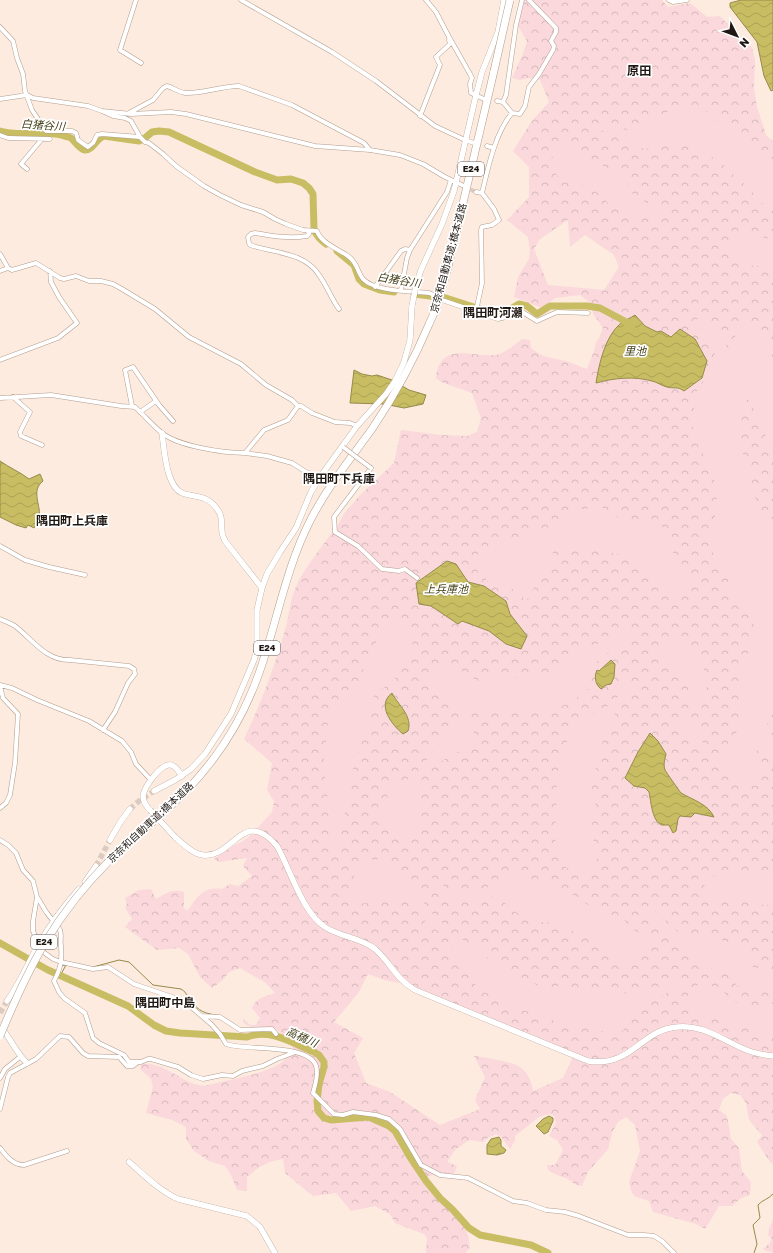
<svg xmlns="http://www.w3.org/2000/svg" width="773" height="1253" font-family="'Golos Text','Noto Sans JP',sans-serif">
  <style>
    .grass { fill: #fad8dc }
    .forest { fill: url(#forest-crowns); fill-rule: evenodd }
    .water { fill: url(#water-waves); stroke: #968c4a }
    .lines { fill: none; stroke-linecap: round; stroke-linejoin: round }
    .stream { stroke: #968c4a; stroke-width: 1 }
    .river { stroke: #c8bd62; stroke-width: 7 }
    .street-tunnel { stroke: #dccbc0; stroke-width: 4; stroke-dasharray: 4 2; stroke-linecap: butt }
    .secondary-tunnel { stroke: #dccbc0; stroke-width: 5.5; stroke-dasharray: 5.5 3; stroke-linecap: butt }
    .street-casing { stroke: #b19d8e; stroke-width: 5 }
    .secondary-casing { stroke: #b19d8e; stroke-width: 6 }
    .highway-casing { stroke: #b19d8e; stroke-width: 8 }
    .street { stroke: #fff; stroke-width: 4 }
    .secondary { stroke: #fff; stroke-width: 5.5 }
    .highway { stroke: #fff; stroke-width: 7 }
    .street-bridge-casing { stroke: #b19d8e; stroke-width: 5; stroke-linecap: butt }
    .secondary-bridge-casing { stroke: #b19d8e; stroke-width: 6; stroke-linecap: butt }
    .highway-bridge-casing { stroke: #b19d8e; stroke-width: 8; stroke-linecap: butt }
    .street-bridge { stroke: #fff; stroke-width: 4 }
    .secondary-bridge { stroke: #fff; stroke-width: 5.5 }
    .highway-bridge { stroke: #fff; stroke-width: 7 }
    .labels { text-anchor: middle; stroke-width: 3.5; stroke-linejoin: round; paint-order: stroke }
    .shield { fill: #fff; stroke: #635d5a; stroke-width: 1 }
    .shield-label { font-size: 9px; font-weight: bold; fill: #201813 }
    .street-label { font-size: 10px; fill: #201813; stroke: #fff }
    .water-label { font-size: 11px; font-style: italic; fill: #423e17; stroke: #fff }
    .quarter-label { font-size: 12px; font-weight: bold; fill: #201813; stroke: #fff }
  </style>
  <defs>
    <pattern id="forest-crowns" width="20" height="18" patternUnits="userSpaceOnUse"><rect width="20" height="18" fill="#fad8dc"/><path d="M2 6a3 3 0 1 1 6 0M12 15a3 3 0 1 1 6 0" fill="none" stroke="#d6b9bc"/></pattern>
    <pattern id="water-waves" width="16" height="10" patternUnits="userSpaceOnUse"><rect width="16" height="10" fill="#c8bd62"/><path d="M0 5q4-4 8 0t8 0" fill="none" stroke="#aca254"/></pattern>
  </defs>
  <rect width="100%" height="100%" fill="#fdebdf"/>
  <path class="grass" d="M661,75L773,152V1054L608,1060L338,915L309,755L337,666L576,447L596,342L637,294L623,252L537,171L573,116Z"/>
  <path class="forest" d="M523,0H662L668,7L690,3L707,17L720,16L752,48L755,60L754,88L757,107L766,135L773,141V165L770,158L751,150L705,110L699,114C693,110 688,105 681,111L677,110L667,112L635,128L628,130L604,126L597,127L587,126L592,130C608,130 613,131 622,145L649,149H658L665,146H672L682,143L692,145L723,164L726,168L750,189L762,203L773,208V237C765,241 760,235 753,232C743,226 732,233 731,244C730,250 741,263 747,265C750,266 753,265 756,266C763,266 767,269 773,273V360L771,350L764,340L761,331L755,328L750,322L743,323L735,333L736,344L734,346L735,348L729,350L720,335L704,314L700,315L696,321L716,349C712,368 704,383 692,397L695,402L693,414L691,420L694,433L716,484C719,506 714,523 708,544L721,566L732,576L726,584C728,596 735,604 747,606L756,631L745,661L738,669L737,673L741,688L740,726L735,735L721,753L717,765C724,779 739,786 755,786L760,781L758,768L757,749L760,747L767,751L773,766V875L761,872L754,868L742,872L731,870L722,875L707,877L704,881V884L709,896L711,897L716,902L726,900L734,897L744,898L752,904L768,905L773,909V972L753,967C744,946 725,940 705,936L698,943L682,935L667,923L661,914L654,911H649L664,930L672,938L678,942L693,958L708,967L727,974L734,979L736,985L741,988L756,991L765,989L773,990V1004H761L757,1006L740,1004L732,1000L726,994L720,991L711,985L706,987L695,985L688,996L695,1012C702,1014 714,1018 721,1014L732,1024L744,1025L773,1036V1164L770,1162L757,1142L762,1135L749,1120L746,1103L740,1095L731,1093L723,1099L719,1110L727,1116L731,1139L739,1148L742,1171L751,1182L750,1195L741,1198L732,1206H719L705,1229L696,1224L653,1212L649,1201L634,1196L631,1190L629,1182L640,1151L635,1125L626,1117L618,1122L612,1133L608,1149L588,1172L582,1186C572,1185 573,1181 566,1178C559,1176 554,1174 548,1170L547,1165H555L563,1150L557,1140L549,1136L556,1123L554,1116L549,1114L539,1117L515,1136V1140L510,1149C506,1143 503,1137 496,1134L488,1138L483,1142L469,1140L455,1150L447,1162L457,1166L454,1174L440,1173L426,1177L441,1196L461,1216L468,1236L470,1248L465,1253H426L427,1238L424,1234L395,1223L390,1214L375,1206L351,1211L336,1193L313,1196L285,1173L283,1159C268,1161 258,1167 247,1177V1191L237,1190L230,1173L225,1166L209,1161L194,1151L186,1139V1127L172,1120L146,1113L153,1087L151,1079L140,1069L142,1064C166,1062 181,1084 204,1086C224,1081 267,1074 282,1062C286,1059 290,1052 293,1048C288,1041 283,1034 276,1029C264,1023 255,1033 243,1022V1018L250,1025H256L260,1018L252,1008C257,997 264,997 275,993L266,983L240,968L229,972L223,980L212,988L200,977L188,954L179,948L157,950L125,927L132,919L125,908L127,904L125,898L139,890L151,889L156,899C164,894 174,888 184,892V908L187,911C197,898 203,886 222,889L230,884L238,886L252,876L243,866L247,858L219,862L214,859L232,846L242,842L251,835L272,812L274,801L267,790L272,763L244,739C261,704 274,668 285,630C289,618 289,604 294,592C302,569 327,541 341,520L343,515L359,496L394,463L401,430L441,435L467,436L477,432L481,418L472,393L441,382L436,378C440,340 472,358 496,355C506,353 514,345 522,339L530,340L531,348C545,360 554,357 569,362C575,364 581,367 587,369L603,328L594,315L589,302L580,295L555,298L542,308L514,297L518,277L529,259L530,252L528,237L507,220L529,197V167L513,151L531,122L549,102L540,80L529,78L520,80L512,78L523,54L527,41L518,26ZM568,143L580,151L587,160L606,167L619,175L627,182L630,191L635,196L658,209L662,214L660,217L635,214L622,209H612C600,189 584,184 562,182L551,167V163L553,155L560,147ZM568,220L570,247L585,235L614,255L619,267L604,290L548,285L534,249L540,239ZM635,316L645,326L657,332L661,331L671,337L678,387L668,388L652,381L632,378L616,379L596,383L606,345L621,324ZM597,507C610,507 621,524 635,526C641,527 647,520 653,520C658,524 666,529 670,534C674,539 670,547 673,552C677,558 690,572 689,579C688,585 681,590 679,598L673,597L672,593L659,588L647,578L642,568L630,559L621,555L581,546L568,549L554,547L550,570L535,586L525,603L522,594C515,590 508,587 501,585C493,584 493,586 486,580L487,572L478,573L474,559L480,552C490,553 500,554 499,541L504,539L516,538L537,532L547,528L568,511ZM448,561L457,564L468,582L484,586L506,601L510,614L527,636L521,649L506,644L489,631L462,621L458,624L431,606L419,604L416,583ZM394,623C402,625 406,630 413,631L414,637L412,645L398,676L374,696L370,706L368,713L370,720L367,730L360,746L353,769L349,794V801L346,807L340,834L342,836C342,843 341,852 335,856L328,850C330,832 335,822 324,806L328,794L324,769V758L328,722L338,704L357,684L365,666L371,656L381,630ZM629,629L637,640L623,647H615L593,665L589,671L592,684C584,696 559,710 545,711C531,711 518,708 505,709C491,711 491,718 475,712L474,708L457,709L449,702L429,680C429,674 431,670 435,666C438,664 440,661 443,661C450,660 469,678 479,681C488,675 497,677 507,679L510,677L523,679L533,676L551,675L579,653ZM669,640L677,642L681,640L688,645L689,648L696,653L708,678L705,699L700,708L688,694V687L684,678L671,668L655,650ZM611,660L606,685L601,689L599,671ZM627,675H630L633,693L614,715L603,741L597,759L594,784L591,789L597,795L591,830L592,838L598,847L599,855L594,864L589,870L575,873L564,866L558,854L554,832L557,814L556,795L559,761L566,744L580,718C593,716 614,706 620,693C623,688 624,679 627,675ZM392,694L405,712L396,727L389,718L385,706ZM686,714L697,724L704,747L701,749L690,739L681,734V716ZM459,717L471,721L475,724L472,745C466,750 460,751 452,754C449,756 446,759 442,761C435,765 424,768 422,779C421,783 422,790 421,797C417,811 416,816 423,829L415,834C410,833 404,835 399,834C391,833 385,826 380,820L388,797L383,790L387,781L393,778L401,784L416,773L424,764L442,736ZM664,763L665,769L680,793L687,795L711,810L713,817L695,813L691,817L680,816L678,819L676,831L669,825C667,825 664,825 662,825C652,822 651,801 649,792L645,788ZM378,859L396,864V870C400,874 410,878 413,884C419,898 432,916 445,925L439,932C430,925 421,923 423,910C419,904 414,897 406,896C389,895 363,912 350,897L356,866L366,860ZM506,874L511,876L515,874L545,883L554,888L565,890L580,899L601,915L612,916L623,919L634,930L647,937L651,943L649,951L640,955L628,965C607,949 583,935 559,925C547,921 538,923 527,918C523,916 519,915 516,912C507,905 500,896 487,896C478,896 469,901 460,901C451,900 431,887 430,878C440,876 443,889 452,892C458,895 482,890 488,887C495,883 500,877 506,874ZM460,938L480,949L488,959L504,971L544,988L559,986L566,989L636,994L654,986L660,987L676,983L679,984V987L643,1005L631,1007L629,1014L621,1022L624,1030L610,1037L593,1024L575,1032L543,1015L526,1011L482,991L476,986L470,973L456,963L452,959V948L456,941ZM368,974L384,980L400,983L573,1057L563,1078L533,1091C532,1083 528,1072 520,1067C513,1062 484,1057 474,1056L485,1077L475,1100L480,1109L440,1125L390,1092L366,1083L354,1053L363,1038L334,1022L359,992Z
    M745,400H751L755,414L773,450V534L767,519L757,503L740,443L738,419Z
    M773,700V741L771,732L766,721Z
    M773,1220V1252L766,1251L763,1249L770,1243L771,1238L768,1235L769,1229Z"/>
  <path class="water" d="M741,0H773V90L771,91L764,76L757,42L730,7V3Z
    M635,315L645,326L657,332L661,331L671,337L680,329L695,339L707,361L702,378L684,391C677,386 674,389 667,387C662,386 657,382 652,381C634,376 614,378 596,383C599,364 605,336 621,323C625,320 631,318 635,315Z
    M354,370L362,374L372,376L377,375L392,380L409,390L426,395L423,404L404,408L384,404L350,403Z
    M0,461C10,468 20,472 29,479L40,474L43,481C30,491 42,506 39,519C38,521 36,525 34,528L28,525L26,528L16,525L0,517Z
    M447,561L456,564L468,582L484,586L506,601L510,614L527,636L521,649L506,644L489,631L462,621L458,624L431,606L419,604L416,583Z
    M611,660L615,664L614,677L611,684L606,685L601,689C595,684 594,677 597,670L599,671Z
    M392,693C398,705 413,716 408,731L403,734C392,725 376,705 392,693Z
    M650,733L658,741L666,754C665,759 663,764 665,770C666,772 680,792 681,793C693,800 708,804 714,817L695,813L691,817L680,816L678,819L676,831L673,833L669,825C667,825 664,825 662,825C652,822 651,801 649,792L645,788L634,786L625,778L638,752Z
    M549,1116L553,1118V1121L548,1132L544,1134L536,1126L543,1119Z
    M499,1137L501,1140V1146L506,1150L504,1153L497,1155L487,1154V1145L491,1139Z"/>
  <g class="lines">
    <path class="stream" d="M93,967L119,960L129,962L153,985L181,989C185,991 185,993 188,996C196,1009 201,1013 216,1015
      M60,976L66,965
      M252,1031L265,1032L274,1035
      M754,1253L757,1244L753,1225L760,1218L758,1205C762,1200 769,1199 773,1194"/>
    <path class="river" d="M0,131C20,137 41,130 62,135C64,136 68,137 71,138C75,141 79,149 85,150C94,150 96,138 104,136L139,141L145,138L152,132L159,131L169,132L255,172L277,180L291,179L303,183L309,188L313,194L314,229C316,236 321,240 326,244
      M337,251L354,265L359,279L364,284L380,290L394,292
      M414,294L446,298L483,310L501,315L519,304L527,306L537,314L550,306H587L600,308L632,325
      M0,943L48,970L128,1006L154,1025L166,1031L180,1033L247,1037C271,1028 292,1043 314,1052L319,1055L324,1062V1067L319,1084L317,1101L318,1111L324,1118L331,1120L369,1117L389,1126L395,1131L410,1157L426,1181L440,1198L453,1210L469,1228L480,1235L531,1245L548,1253"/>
    <path class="street-tunnel" d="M465,187L476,192"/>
    <path class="secondary-tunnel" d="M130,809L139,801L154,791
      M96,866L110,840
      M0,1013L7,1001"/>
    <defs>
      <path id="street" d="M136,0L120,50L141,63
        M241,0L332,52L376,81L435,126L465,140L474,143
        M426,0L436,12L449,37L470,74L472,78L470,84L471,93L484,99
        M669,0L673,2L687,0
        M0,27L13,41L17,58L23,74L25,91L32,110L46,131H72L76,133L78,140L88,147L93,143L97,135L102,134L140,137
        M0,99L27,95L33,98L88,106L102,111L131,114L171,112L186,114L315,146L370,150L400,155L423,164L445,177L464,186
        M497,101L503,102L512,113L520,114L525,106L529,87L539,74L553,50L554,46L551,41L556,32V28L529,0
        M503,102L506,95L516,25L522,0
        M102,111L113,116L125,118L131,121L140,137L145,142L149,143L163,154L176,166L204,186L220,195L241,205L263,212L275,219L286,224L303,230L317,231C321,243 338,249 348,256C358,263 357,272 363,279C375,292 412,291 429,293L434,295L436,298L498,319L524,313L537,321L557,312L588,313
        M129,113L153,100L163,88L167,86C174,88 178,92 185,93C203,94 221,86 239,86L292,105L364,143L370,150
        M420,116L440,65L436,57L450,44L449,40
        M0,135L8,138L50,139
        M487,146L494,148
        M27,169L21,164L42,139
        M482,193C488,168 495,133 512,113
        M308,231L309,234L307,236C289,239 272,236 255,233L251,234L248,237L249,243L250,245C273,253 305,252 319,275C327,286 331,298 339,309
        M0,254L8,268
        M0,271L8,268L12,270L36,263L60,278L64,279L76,276L89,281H101L113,284L122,289L155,309L189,337L241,364L266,385L292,400L298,406H301L312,413L335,422L350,423L357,426
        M375,287L401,251L405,249L410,250
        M401,290L407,258L410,250L447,192L451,180
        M476,311L482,283L481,230L482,227L492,225L499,220L494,209L482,193L476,192
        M0,360L58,338L77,323L59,297L51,282L50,271
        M13,397L30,412L20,432L21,436L42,445
        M0,398L51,395L121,406L135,407C144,415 152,425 162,433C178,446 223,453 245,453L264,430L288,420L298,406
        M132,406L125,370L133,367L159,405L173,421
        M140,412L156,401
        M245,453L267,456L292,463L306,472L320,477
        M371,468L334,517L335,532L358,546L382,569L399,571L405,569L417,578
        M0,546L25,560L49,567L85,575
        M0,619C5,621 10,623 15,626C32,639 46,661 70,660L129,666L134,669L135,674L128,683L115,712L103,730
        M0,685L12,688L37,700L89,721L122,741L131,752L136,764L151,780
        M0,686L3,698L18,714L15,763L10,795L6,803L0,808
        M0,840L8,845L16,853L23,870L33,881L37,897L33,921V931L42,951L53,959L61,962L93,969L108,967L134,984L184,1001L211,1024L220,1034L226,1044C245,1051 309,1043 316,1066C319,1074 315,1085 313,1093L334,1114L343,1115L353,1112L376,1115L389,1119L400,1129L421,1165L440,1175L468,1178L513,1201L527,1203L546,1210L565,1212L579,1216L628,1235H644L654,1236L662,1241L674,1253
        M37,897C41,902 43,908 47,913C51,919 57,924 60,930C62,935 60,940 61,946C62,960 61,968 54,981L59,992L64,998L85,1013L93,1038L99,1043L124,1055L129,1062H141L148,1059H151L178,1067L191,1075L203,1079L222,1075L233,1076L242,1071L263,1066L277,1059L293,1053
        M202,1016L220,1017L240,1030L272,1029L276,1034
        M0,1078L5,1069L20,1057
        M0,1109L8,1077L10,1073L36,1059L60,1036L69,1037L83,1053L88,1056L119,1057L127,1066H133L138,1062
        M0,1148C6,1156 13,1165 24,1165L67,1151"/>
      <path id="secondary" d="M416,285L421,270L442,224L454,191L476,95L482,72L498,32L504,0
        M162,433C164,448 166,486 182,493C195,498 207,494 217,509C223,516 221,523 222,532C222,535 224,538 225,541L262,588
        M154,791L175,780L191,769L205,754L231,714L254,660L257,650V610L262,588L267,574L280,552L296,528L311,492L320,477L357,426L386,394L395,381L404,362L410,340L412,306
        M150,810C146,806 143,802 143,796C144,787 161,763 171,765C176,766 179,772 182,776
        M175,837C183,844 193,854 203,855C233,859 243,806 277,846C291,871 302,912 325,927C340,937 360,937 375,949C391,963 395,978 415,990L588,1061C632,1068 640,1030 677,1027C704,1024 725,1042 749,1051C757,1054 765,1055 773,1056
        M110,840L121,821L130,809
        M85,882L96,866
        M7,1001C20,983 28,963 39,944C50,924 65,905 79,889
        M0,1026C10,1037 16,1053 27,1063
        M129,1162C145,1176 160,1191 178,1199L247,1216L260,1227L275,1253"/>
      <path id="highway" d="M448,267L494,71
        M109,861C133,838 160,817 183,794C216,761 242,720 258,676C277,624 285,569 311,519C328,486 351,458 372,429C395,395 414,360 430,322"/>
    </defs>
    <use href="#street" class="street-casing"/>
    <use href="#secondary" class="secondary-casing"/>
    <use href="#highway" class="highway-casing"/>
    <use href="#street" class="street"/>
    <use href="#secondary" class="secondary"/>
    <use href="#highway" class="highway"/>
    <defs>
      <path id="street-bridge" d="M343,447L371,468"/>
      <path id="secondary-bridge" d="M412,306L416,285
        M150,810L175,837"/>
      <path id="highway-bridge" d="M494,71L510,0
        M430,322L437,306L448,267
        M0,1036C29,966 55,915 109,861"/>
    </defs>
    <use href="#street-bridge" class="street-bridge-casing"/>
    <use href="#secondary-bridge" class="secondary-bridge-casing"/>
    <use href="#highway-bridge" class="highway-bridge-casing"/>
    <use href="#street-bridge" class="street-bridge"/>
    <use href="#secondary-bridge" class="secondary-bridge"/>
    <use href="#highway-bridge" class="highway-bridge"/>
  </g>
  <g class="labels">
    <g class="shield">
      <rect x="458" y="162" width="26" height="14" rx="3"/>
      <rect x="254" y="641" width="26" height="14" rx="3"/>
      <rect x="31" y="935" width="26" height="14" rx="3"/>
    </g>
    <g class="shield-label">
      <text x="471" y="172">E24</text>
      <text x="267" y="651">E24</text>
      <text x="44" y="945">E24</text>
    </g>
    <g class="street-label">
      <text transform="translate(448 258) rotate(-75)" y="4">京奈和自動車道;橋本道路</text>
      <text transform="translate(150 822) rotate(-43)" y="4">京奈和自動車道;橋本道路</text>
    </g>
    <g class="water-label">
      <text transform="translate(43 125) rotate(4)" y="4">白猪谷川</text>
      <text transform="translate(399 280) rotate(9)" y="4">白猪谷川</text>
      <text x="635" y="355">里池</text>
      <text x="446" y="593">上兵庫池</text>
      <text transform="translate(302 1037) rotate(24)" y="4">高橋川</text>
    </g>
    <g class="quarter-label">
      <text x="639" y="75">原田</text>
      <text x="493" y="317">隅田町河瀬</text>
      <text x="339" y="483">隅田町下兵庫</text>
      <text x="72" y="525">隅田町上兵庫</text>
      <text x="165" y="1007">隅田町中島</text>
    </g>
  </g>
  <g transform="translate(737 36) rotate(132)" stroke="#ffffff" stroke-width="3" paint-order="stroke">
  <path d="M0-3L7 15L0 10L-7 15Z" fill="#201813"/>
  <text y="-6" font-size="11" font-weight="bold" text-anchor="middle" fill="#201813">N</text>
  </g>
</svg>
